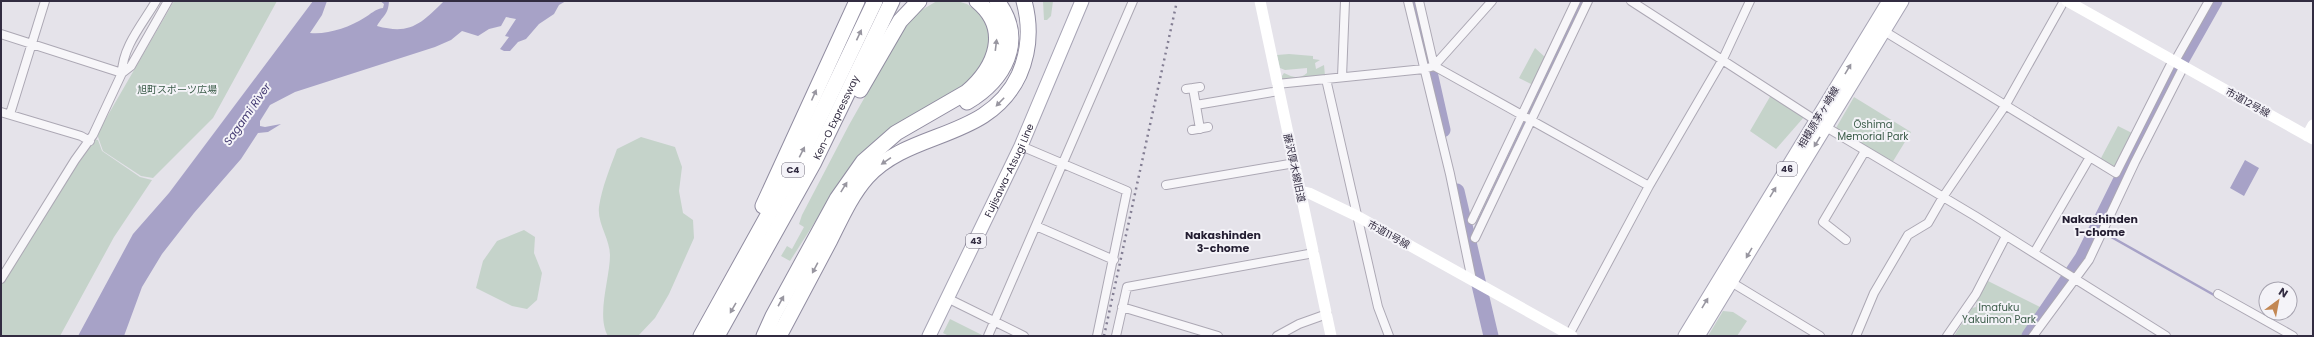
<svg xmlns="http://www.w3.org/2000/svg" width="2314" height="337" font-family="Poppins,'Noto Sans JP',sans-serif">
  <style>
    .green { fill: #c5d3ca }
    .water { fill: #a7a2c7 }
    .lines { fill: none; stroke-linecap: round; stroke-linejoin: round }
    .stream { stroke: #a7a2c7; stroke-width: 2.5 }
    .river { stroke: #a7a2c7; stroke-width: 15 }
    .street-casing { stroke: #aca8b4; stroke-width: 10 }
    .primary-casing { stroke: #a7a4b5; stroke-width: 15 }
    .highway-casing { stroke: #908ca0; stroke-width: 17 }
    .street { stroke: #f7f6f9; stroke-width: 8 }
    .secondary { stroke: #fff; stroke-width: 11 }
    .primary { stroke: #fff; stroke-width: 13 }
    .highway { stroke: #fff; stroke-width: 15 }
    .rail { stroke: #837e93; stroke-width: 2.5; stroke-dasharray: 2 4; stroke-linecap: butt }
    .oneway { fill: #9896a0 }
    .labels { text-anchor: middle; stroke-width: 4; stroke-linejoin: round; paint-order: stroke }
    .shield { fill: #f4f3f8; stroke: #6c6878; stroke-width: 1 }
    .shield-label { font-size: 9px; font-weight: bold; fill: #322c41 }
    .park-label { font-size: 10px; fill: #3b5c49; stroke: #f4f3f8 }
    .street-label { font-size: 10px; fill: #322c41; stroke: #f4f3f8 }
    .water-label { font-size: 11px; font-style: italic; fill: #433a72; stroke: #f4f3f8 }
    .neighbourhood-label { font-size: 11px; font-weight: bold; fill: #241e32; stroke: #f4f3f8 }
  </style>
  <rect width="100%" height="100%" fill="#e5e3ea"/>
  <path class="green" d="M174,1H277L213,118L153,178L141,176L103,151L97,134Z
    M937,1H957L967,4L978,12L986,22L991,35L990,48L973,80L838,186L790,261L781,256L787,246L792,249L804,227L799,224L802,215L849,125L905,26L913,15Z
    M1043,1H1053L1051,16L1047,20H1044Z
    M1535,48L1546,58L1533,85L1519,78Z
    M1289,54L1313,56V59L1320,60L1315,63L1316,69L1324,65L1325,76L1282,80V76L1284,73C1292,77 1299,80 1307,73V68L1285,70L1280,68L1277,55Z
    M1771,95L1804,117L1776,149L1750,131Z
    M1854,97L1911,132L1892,163L1836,128Z
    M2118,126L2134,134L2117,167L2114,168L2100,160Z
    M641,137L675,147L682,167L679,191L683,213L693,220L694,238L669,294L655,318L638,336H608C596,316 610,278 610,255C610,239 597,223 599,207C602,187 610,168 617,149Z
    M94,139L98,140L102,151L140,177L152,180L114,237L60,336H1V283Z
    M524,230L535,237L534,253L542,273L537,300L527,309L512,306L476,288L483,261L497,241Z
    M1988,281L2042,308L2024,336H1954L1972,308L1976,307L1977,300Z
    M1723,311L1733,312L1747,321L1737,336H1708Z
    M950,319L984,336H949L943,333Z"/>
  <path class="water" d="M313,1H327L322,15L310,33C327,35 350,27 364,18C371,14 375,9 383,8L384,4L380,1H389C388,16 383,15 377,26C410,35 421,24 444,1H566L559,5L554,14L539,24L526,39L518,42L510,51H504L500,49L509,37L505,36L516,19L506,17L501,26L489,29L478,36L462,31L451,40L435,47L295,92L270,105L260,121V126L265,127L281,124L268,132L258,133L241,159L194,213L162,254L142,287L124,336H78L133,234L169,193Z
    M2245,160L2259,168L2244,196L2230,188Z"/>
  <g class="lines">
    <path class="stream" d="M2106,234L2214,295
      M1469,241L1582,1"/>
    <path class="river" d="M1414,1L1443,130
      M1457,191L1491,336
      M2029,336L2082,258L2167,86L2215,1"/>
    <defs>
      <path id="street" d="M1408,1L1450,174L1472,280
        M1419,1L1434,66
        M1631,1L1826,127L1975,216L2166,336
        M1884,31L2116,173L2173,60
        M1,34L122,73
        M2175,61L2209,1
        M1434,66L1492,1
        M122,73L131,66L168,1
        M1342,77L1345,1
        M1326,79L1378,307L1389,336
        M1277,84L1424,69L1434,66L1649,186
        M1193,88L1200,129
        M1186,89L1200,87
        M1196,105L1279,91
        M1,112L81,136L90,141
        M10,114L45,1
        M1192,130L1208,127
        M1021,146L1127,191L1097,336
        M1166,185L1295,163
        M1472,220L1576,1
        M1036,226L1114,260
        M1475,238L1588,1
        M1846,240L1823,222L1865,151
        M2034,253L2090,157
        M1,279L75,160L93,135L122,73C122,47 144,22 156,1
        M1731,282L1820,336
        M2218,294L2293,336
        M947,298L1024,336
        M1122,307L1218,336
        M1569,335L1649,186L1723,59L1750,1
        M988,336L1133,1
        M1116,336L1127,287L1314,253
        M1277,336L1299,324L1327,314
        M1856,336L1874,293L1908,235L1928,223L1943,197L2005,106L2064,1
        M1947,336L1976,294L2006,236
        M2033,336L2089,260L2135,162L2184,66"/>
      <g id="primary">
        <path id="s1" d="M929,336L1021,146L1082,1"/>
        <path d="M1685,336L1889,1"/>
        <path d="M1698,336L1902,1"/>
      </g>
      <g id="highway">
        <path d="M860,90L900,21L919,1"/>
        <path d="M967,102C1004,80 1027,41 997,1"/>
        <path d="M763,206L857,1"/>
        <path d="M701,336L802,154L875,1"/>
        <path id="s2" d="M717,336L814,162L892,1"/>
        <path d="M764,336L773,316L837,199L863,162L896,133L967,92C996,67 1011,29 977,1"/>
        <path d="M779,336C796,304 813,272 830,240C841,218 851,195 867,177C911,129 988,141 1019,75C1030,50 1031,27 1024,1"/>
      </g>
    </defs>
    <use href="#street" class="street-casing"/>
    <use href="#primary" class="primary-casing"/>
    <use href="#highway" class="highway-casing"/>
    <use href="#street" class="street"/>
    <path class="secondary" d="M1260,1L1331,336
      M2067,1L2313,139
      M2307,136L2313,125
      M1300,191L1309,193L1357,216L1572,336"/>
    <use href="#primary" class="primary"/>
    <use href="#highway" class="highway"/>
    <path class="rail" d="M1104,336L1177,1"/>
  </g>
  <defs><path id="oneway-solid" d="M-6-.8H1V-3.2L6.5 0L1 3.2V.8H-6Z"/></defs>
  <g class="oneway">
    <use href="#oneway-solid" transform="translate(859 35) rotate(-65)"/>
    <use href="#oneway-solid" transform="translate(996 45) rotate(-83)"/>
    <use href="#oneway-solid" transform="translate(1848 69) rotate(-59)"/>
    <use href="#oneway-solid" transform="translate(814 95) rotate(-66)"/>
    <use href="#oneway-solid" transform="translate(1000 102) rotate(134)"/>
    <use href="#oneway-solid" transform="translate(1817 142) rotate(121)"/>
    <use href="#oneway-solid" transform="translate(802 152) rotate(-63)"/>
    <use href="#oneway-solid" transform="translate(886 161) rotate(146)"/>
    <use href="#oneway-solid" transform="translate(844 187) rotate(-58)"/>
    <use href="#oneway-solid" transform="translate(1773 192) rotate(-59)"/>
    <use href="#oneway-solid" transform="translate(1749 253) rotate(120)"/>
    <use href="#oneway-solid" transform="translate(815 268) rotate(118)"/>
    <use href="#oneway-solid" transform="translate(781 301) rotate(-61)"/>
    <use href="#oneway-solid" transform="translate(1705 303) rotate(-59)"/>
    <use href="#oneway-solid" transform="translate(733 308) rotate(120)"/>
  </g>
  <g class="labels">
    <g class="shield">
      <rect x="1777" y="162" width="20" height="14" rx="3"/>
      <rect x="782" y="163" width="22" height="14" rx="3"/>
      <rect x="966" y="234" width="20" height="14" rx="3"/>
    </g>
    <g class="shield-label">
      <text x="1787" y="172">46</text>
      <text x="793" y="173">C4</text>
      <text x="976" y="244">43</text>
    </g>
    <g class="park-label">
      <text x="177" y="93">旭町スポーツ広場</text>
      <text x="1873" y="128">Ōshima<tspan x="1873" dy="12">Memorial Park</tspan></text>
      <text x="1999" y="311">Imafuku<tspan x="1999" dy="12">Yakuimon Park</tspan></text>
    </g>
    <g class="street-label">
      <text transform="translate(2248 102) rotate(29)" y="4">市道12号線</text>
      <text dy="4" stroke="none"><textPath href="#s2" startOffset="249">Ken-O Expressway</textPath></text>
      <text transform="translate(1818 117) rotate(-59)" y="4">相模原茅ヶ崎線</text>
      <text transform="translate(1295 168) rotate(78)" y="4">藤沢厚木線旧道</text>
      <text dy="4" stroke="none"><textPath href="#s1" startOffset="184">Fujisawa-Atsugi Line</textPath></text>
      <text transform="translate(1389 234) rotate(29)" y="4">市道11号線</text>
    </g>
    <g class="water-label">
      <text transform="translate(247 114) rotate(-55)" y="4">Sagami River</text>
    </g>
    <g class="neighbourhood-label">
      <text x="2100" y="223">Nakashinden<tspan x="2100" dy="13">1-chome</tspan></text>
      <text x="1223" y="239">Nakashinden<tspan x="1223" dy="13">3-chome</tspan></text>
    </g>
  </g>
  <rect width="2314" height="337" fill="none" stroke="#322c41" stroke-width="4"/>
  <g transform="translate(2278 301) rotate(32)"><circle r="19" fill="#f4f3f8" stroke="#a6a3af"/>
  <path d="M0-3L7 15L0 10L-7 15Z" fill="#c38854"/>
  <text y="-6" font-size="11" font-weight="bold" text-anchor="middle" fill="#322c41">N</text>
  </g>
</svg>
